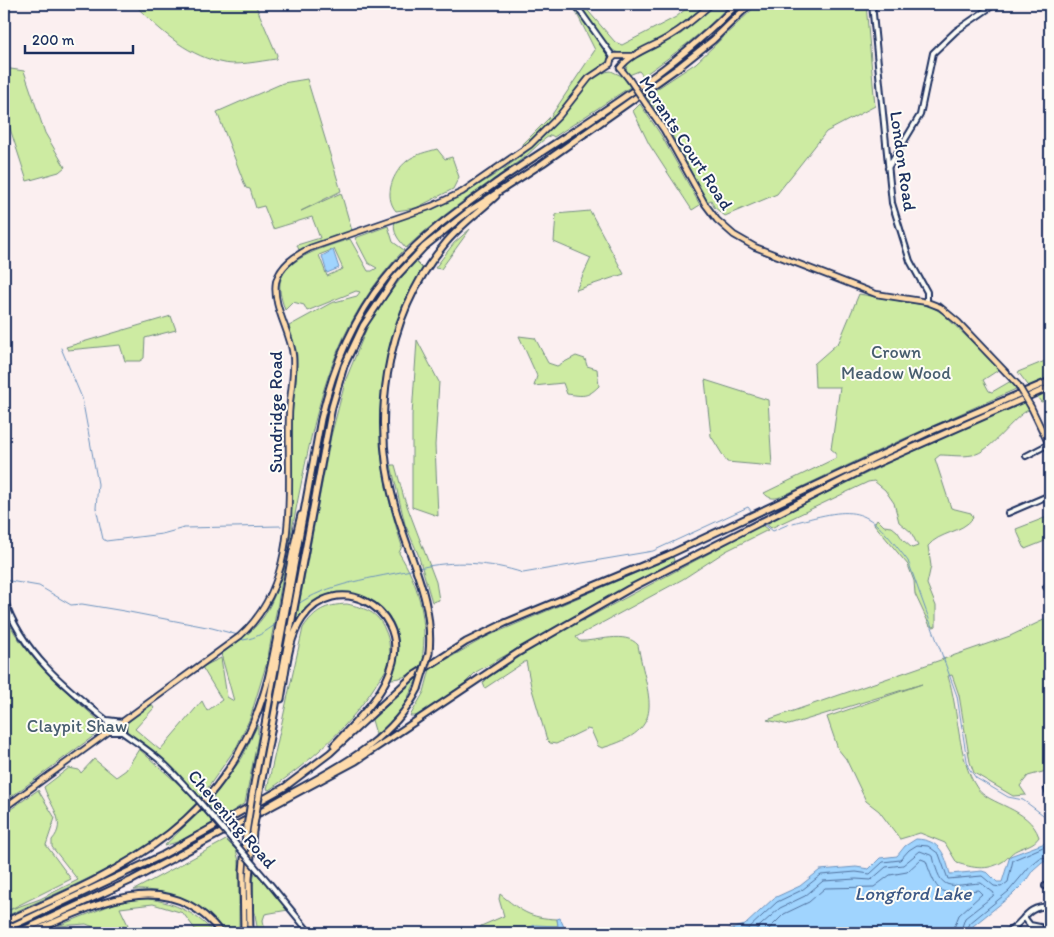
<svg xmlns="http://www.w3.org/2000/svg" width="1054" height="937" font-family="Itim,sans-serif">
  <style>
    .green { fill: #cdeba2; stroke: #748d80; fill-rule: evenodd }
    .water { fill: #a0d4fe; stroke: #6b92be }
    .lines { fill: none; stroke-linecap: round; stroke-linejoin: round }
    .shore { stroke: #50719e; stroke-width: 1 }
    .stream { stroke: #6b92be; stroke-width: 1 }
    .minor-casing { stroke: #1b2f5e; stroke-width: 8 }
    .major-casing { stroke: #1b2f5e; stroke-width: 8 }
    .highway-casing { stroke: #1b2f5e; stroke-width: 9 }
    .minor { stroke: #fdfcf7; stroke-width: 4 }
    .major { stroke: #fedbac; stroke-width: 4.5 }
    .highway { stroke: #fedbac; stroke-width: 5 }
    .minor-bridge-casing { stroke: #1b2f5e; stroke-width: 8; stroke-linecap: butt }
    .major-bridge-casing { stroke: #1b2f5e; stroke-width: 8; stroke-linecap: butt }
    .highway-bridge-casing { stroke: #1b2f5e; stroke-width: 9; stroke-linecap: butt }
    .minor-bridge { stroke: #fdfcf7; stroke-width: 4 }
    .major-bridge { stroke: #fedbac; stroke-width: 4.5 }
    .highway-bridge { stroke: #fedbac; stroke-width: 5 }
    .labels { text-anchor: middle; stroke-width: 4; stroke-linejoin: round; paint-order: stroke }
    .street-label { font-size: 18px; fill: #1b2f5e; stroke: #fdfcf7 }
    .park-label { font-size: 18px; fill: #485e6f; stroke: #fdfcf7 }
    .water-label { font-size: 19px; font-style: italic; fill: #3c5886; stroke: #fdfcf7 }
  </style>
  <rect width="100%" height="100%" fill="#fbeff0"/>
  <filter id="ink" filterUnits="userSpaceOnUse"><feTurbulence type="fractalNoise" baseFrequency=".02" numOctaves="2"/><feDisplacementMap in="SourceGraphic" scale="10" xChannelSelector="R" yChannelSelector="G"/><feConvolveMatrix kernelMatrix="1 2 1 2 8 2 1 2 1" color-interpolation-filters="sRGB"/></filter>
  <g filter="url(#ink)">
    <path class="green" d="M134,4H255L277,55L276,59C260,61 235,67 219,62C185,54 157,28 134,4Z
      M572,4L608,56L607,62L585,77L548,125L524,146L523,144L551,116L595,50Z
      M577,4H582L615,42L622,45L676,17L692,4H706C691,18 638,62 616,52C603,45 586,17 577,4Z
      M716,4H730C705,32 673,55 643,76L639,71L629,75L626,69L628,62L681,34Z
      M758,4H866L875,106L826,132L777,194L725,216L714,207L711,200L707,202L668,128L646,96L696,63Z
      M4,68L24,71L45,133L65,167L59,172L27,181L4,110Z
      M611,71L622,76L630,87L554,137L551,135C540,141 532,152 522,159C482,188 442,214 406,248C399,240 392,233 395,221C447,208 511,170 549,131C564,115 588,72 611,71Z
      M307,79L341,191L301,211L341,193L352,231L299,250L297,245L320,238L312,217L273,229L264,206L256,208L250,189L246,188L217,112L283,83Z
      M640,104L661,135L700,205L692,210L649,144L633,111Z
      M437,149L445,159L452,157L459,177L453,189L416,208L396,211C383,196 393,172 407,161C415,154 427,152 437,149Z
      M590,211L624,274L576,290L591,258L554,242L556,214Z
      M388,226L393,242L404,250C334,324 319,397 299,494C288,550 277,606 267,662L250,718L237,746L200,799L174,770L127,732V723L151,704L154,708L135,729L160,750L202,701L207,711L222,700L202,667L221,658L227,697L234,701L221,654C236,643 253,632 264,616C299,560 290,482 292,419C293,398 298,377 297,355C296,345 290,336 289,326L331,303L357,296L360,292L356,291L307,311L304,305L293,302L285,310C282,301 279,292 280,283C284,257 329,246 350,239L368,271H372L377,268L368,263L355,238ZM334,249L343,269L327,276L319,255Z
      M470,229L441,269L435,268L454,243Z
      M416,262L423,269C370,364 369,444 402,546L399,553C418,583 427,616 423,652C422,656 425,658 423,662C417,674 401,679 390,679C396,666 400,653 398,638C393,605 356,584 325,597C311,602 306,612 296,621L331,436L346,379L371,318L402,277Z
      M859,294L930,306L942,313L1000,369L983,380L989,391L992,392L1011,381L1016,389L901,440L791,492C782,496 772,503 764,493L836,458V453L831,449L840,387H815L814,364L839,342Z
      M171,316L176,330L145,338L144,358L140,361H125L120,345L68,350L66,347Z
      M519,336L535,338L548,363L557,366L576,356L585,359L587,366L597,369L599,386C587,398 583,396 567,394L563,383L534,386L537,376Z
      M417,340L439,382L435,445L438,516L412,507V415Z
      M1050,359V400L1041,402L1018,372Z
      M705,380L768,400L772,466L727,462L711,436Z
      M1025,401L1030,409C1012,417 991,453 972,455C962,457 950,455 940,455L935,459L951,508L971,513L973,518C962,533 939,532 928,546L931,566L927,584L936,606V626L934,627L930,626L915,594L914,581L908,565L874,524L877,519L884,526L892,527L897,531L903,540L912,548L918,546L911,532L899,522L894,503L885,490L874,481L868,482L771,528L765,523L890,462Z
      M391,465H395L404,498L436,582L439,600L432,602L418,554L405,524Z
      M1047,517L1050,527L1047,529L1050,539L1025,549L1016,529Z
      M762,525L768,530L726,551L683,579L576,637L579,641C597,642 625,630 638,645C647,698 670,729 602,748L598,746L591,730L587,729L556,744L550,743L547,740L531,686L526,661L485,688L483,683L490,676L524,654L522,646L476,672L464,684L418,716H410L424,692L430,669L486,637L673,557L674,561L670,564L577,614L582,621Z
      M347,604C365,608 378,612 385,630C390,640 391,654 388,664C386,672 379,679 375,686C348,728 310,762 269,790L267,789L303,628C315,610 325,605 347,604Z
      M4,610C15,650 75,699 106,727L4,802Z
      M1050,617V770L1028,776L1020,786L1026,795L1013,796L974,773L970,762L959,695L952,675L948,676C959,711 957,758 977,788C988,805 1029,807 1039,837C1034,845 1025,846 1017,850C1010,853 1008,859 1002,862C987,871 973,868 957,863L945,843L920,833L900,839L879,811L866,801L846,759L838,749L827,717L922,684L789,725L767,720L1010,636Z
      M418,677L401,711L372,741L376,734L372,720Z
      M258,724V737L245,803L219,820L207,805L242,758Z
      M139,749L185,790L197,803C145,859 71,886 4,917V814L38,790L55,818L46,845L71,879L9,910L40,899L78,880L52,847V840C68,822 50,806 44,787L69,768L79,770L81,773L94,759L116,777L126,770Z
      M202,810L213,823L180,841L164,846Z
      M226,840L236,850L239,861V933H225C204,902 171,889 134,890Z
      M255,871L288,910L265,914L263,920L265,933H258C255,914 250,891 255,871Z
      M500,894C521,911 529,918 557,919L558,926H535L518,933H477L481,926L504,916L499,899Z
      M142,898C170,901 195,911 214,933H198L183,913L153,904L120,908L128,925L107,932L86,924L58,926L121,901Z"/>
    <path class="water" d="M333,250L339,268L327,273L322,256Z
      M1050,837V861L1042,862L1033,870L1025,882L1013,894L973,926L970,933H718L745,925L774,898L800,886L820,870L856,867L869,869L880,858L897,856L905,846L916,839C941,840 945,855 950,874L982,871L988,873L997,882H1002L1010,856L1045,843Z
      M560,918L564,927C577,930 589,925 601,933H518L535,925L558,926L557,919Z"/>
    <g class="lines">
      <path class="shore" d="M733,933L748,929L777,902L802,890L821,875L856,872L870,874L883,862L900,860L909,850L917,845L928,846L939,854L948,879L982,876L994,886L1001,887L1008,882L1013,860L1050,844
        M752,933L780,908L805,896L823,881L856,879L871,880L886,867L903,865L920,851L933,856C941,894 949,885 981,883L994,893L993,896L965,918L960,933
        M765,933L784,914L809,902L825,888L874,887L890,875L907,872L921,859L926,861C939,899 941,894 978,890L982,894L959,915L952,933
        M966,933L970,923L1009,891L1030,866L1040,858L1050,857"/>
      <path class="stream" d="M61,348L82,398L98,484L96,508L103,539L106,541L162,534L184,528L281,526
        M793,523C859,505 866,506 908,561L957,696L968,767L976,778L1008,797L1023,800L1050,820
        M764,524L773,531L789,524
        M419,568C451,560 491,562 523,573L653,551L748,507L752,512
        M4,580L39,586L71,605L82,604L124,611L212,628L238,635
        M297,605C324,584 378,577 411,570
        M241,638L243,640C257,638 265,632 276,624"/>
      <defs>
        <path id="minor" d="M575,4L613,57
          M872,4L892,203L910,261L927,292V302
          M888,168L920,115L933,53L956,31L995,4
          M1026,456L1049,444
          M1008,513L1050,495
          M1046,587L1050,585
          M4,598C21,654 71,692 115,727C131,739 149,750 164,764C174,773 183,784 193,794
          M107,720L123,722V732H109Z
          M1050,787L1047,789L1050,796
          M270,884L310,933
          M1045,886L1050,887
          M1024,917L1030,925L1040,927
          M1006,933C1027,921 1023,907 1050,906"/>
        <path id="major" d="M610,64L611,60L615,56H632
          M620,68C632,52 654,47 670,36C685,27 698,16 711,4
          M620,68L629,79
          M646,104L664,130L705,204L717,220L734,235L755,247L876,294L927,302L940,307L958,322L1018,385
          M1031,407L1050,447
          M4,808L240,636C301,581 287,491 289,417C289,397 295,376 293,356C291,332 272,307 276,282C280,265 296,255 310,248L432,206L462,192L530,145L559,116L589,78L610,64"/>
        <path id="highway" d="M429,653C434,602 411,561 397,514C370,424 383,319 444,245C459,226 479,212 496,196
          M281,699C286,674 287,641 302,619C335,570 407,606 393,662C385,695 356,721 334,745
          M260,790L332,407L344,366L363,326L395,278L424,247L469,211L543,163L679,67L713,40L750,4
          M252,795L321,419C333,368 352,320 385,279C418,237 461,208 503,178C582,124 670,74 737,4
          M267,807C322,774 388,749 418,689
          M231,828L356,761L519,652L629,589L869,467L1050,387
          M4,922C129,867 230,823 268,679C281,625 287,569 301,515
          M4,930L163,855L285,787L330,753L413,676L466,642L505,623L668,555L927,433L1050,381
          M17,933L132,880L234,826
          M30,933C93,906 168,863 221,933
          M244,933L243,872L246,833
          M250,933L249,879L253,831"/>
      </defs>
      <use href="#minor" class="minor-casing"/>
      <use href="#major" class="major-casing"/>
      <use href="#highway" class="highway-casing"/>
      <use href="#minor" class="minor"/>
      <use href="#major" class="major"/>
      <use href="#highway" class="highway"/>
      <defs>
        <path id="minor-bridge" d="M193,794L270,884"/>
        <path id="major-bridge" d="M629,79L646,104
          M1018,385L1031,407"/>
        <path id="highway-bridge" d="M418,689L429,653
          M253,831L260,790
          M246,833L252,795"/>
      </defs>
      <use href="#minor-bridge" class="minor-bridge-casing"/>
      <use href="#major-bridge" class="major-bridge-casing"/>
      <use href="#highway-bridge" class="highway-bridge-casing"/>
      <use href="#minor-bridge" class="minor-bridge"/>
      <use href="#major-bridge" class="major-bridge"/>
      <use href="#highway-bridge" class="highway-bridge"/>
    </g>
  </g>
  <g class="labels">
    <g class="street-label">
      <text transform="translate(686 143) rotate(57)" y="6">Morants Court Road</text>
      <text transform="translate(903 161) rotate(82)" y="6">London Road</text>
      <text transform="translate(276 412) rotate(-90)" y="6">Sundridge Road</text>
      <text transform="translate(232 819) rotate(49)" y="6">Chevening Road</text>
    </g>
    <g class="park-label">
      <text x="896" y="358">Crown<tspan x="896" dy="21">Meadow Wood</tspan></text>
      <text x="77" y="732">Claypit Shaw</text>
    </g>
    <g class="water-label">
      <text x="913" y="900">Longford Lake</text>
    </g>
  </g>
  <rect width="1054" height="937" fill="none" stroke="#fdfcf7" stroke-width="20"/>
  <rect x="10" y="10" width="1034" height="917" fill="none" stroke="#1b2f5e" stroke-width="2" filter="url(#ink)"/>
  <path d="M25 45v8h108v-8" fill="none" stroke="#1b2f5e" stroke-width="2.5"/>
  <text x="32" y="45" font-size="15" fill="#1b2f5e" stroke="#fdfcf7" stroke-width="4" paint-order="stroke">200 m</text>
</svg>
